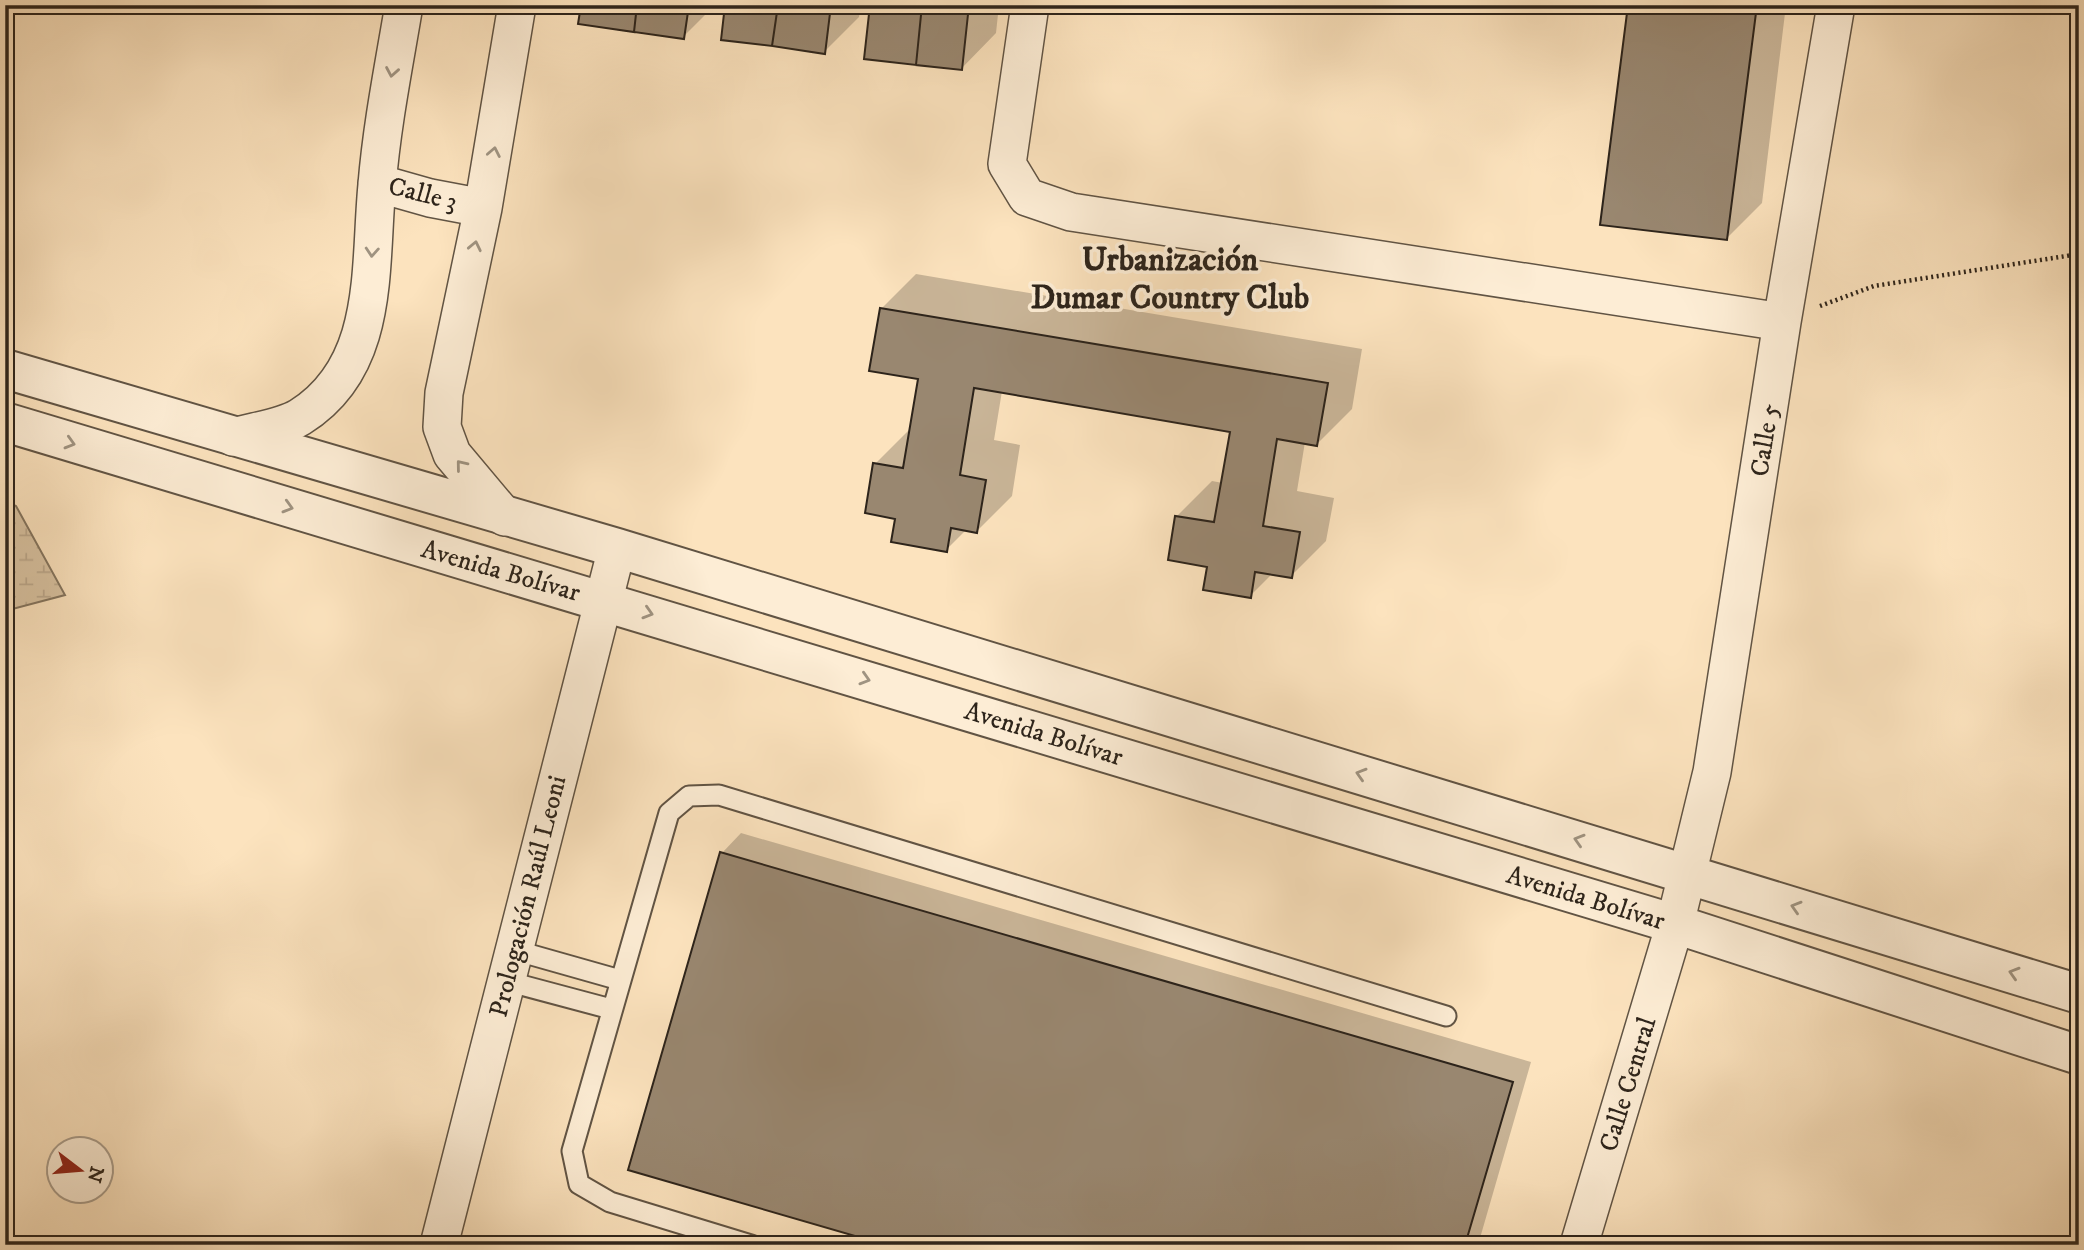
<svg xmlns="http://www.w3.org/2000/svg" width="2084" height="1250" font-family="'IM FELL DW Pica',serif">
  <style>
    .wetland { fill: url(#wetland-marsh); stroke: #83745e; stroke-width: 2 }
    .shadow { fill: #0003 }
    .building { fill: #998770; stroke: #2d241b; stroke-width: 2 }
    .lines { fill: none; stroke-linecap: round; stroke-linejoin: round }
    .service-casing { stroke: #615444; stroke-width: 23 }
    .minor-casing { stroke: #615444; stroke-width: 40 }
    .tertiary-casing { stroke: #615444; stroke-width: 42 }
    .path { stroke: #2d241b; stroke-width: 4.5; stroke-dasharray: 2 3.5; stroke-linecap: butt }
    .service { stroke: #fdedd5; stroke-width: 19 }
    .minor { stroke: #fdedd5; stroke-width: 37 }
    .tertiary { stroke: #fdedd5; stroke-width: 38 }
    .oneway { stroke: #9f9381 }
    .labels { text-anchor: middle; stroke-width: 7; stroke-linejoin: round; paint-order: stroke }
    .street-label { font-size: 26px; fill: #2d241b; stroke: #fdedd5 }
    .district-label { font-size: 33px; font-weight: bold; fill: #2d241b; stroke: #fdedd5 }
  </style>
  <defs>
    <pattern id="wetland-marsh" width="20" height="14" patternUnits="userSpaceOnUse" patternTransform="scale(1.75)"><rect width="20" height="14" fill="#d9c3a2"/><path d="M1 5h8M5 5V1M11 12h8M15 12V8" fill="none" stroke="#bba78b"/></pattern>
  </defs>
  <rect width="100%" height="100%" fill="#fce3be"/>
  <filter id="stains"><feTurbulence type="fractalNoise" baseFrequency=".00286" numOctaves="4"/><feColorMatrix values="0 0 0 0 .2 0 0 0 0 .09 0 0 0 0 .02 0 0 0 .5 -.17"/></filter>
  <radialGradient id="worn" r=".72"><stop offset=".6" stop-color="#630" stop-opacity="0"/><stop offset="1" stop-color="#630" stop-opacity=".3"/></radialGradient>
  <path class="wetland" d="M5,501L16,506L65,595L5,611Z"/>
  <path class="shadow" d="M582,5H715L683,37Z
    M727,5H861L859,17L824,52Z
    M872,5H999L996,33L961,69Z
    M1630,5H1786L1762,203L1727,238Z
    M916,274L1362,349L1352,409L1317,444L1305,442L1297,491L1334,498L1326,541L1291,576L1273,573L1250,596L1209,565L1177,516L1212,481L1223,483L1232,430L1002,391L994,440L1020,445L1012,496L977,531L967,529L946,550L897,517L875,464L910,429L920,377L881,309Z
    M741,833L1531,1062L1478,1245H892L630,1168L722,853Z"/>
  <path class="building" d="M581,5H637L634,32L578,24Z
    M637,5H689L684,39L634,32Z
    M725,5H778L772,46L721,40Z
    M778,5H831L825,54L772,46Z
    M870,5H922L916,65L864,59Z
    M922,5H969L962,70L916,65Z
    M1628,5H1757L1727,240L1600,225Z
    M880,308L1328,383L1317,446L1277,439L1263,526L1300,532L1292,578L1255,572L1251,598L1203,590L1207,567L1168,560L1175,516L1214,522L1230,432L974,388L960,475L986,480L977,533L951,528L947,552L891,542L895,519L865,513L873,463L903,468L918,379L869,371Z
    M720,852L1513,1082L1465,1245H886L628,1170Z"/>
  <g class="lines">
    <defs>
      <path id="service" d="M514,950L620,980
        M506,981L611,1009
        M751,1245L610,1202L579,1184L572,1151L669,813L689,796L719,795L1446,1016"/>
      <path id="minor" d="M1030,5L1007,164L1027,197L1071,212L1782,322
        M377,183L430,198L483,208L517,5
        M483,208L444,393L442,427L452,454L505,517
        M233,437C253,431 282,428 300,417C381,366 369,268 377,185C382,124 394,65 404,5
        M439,1245L617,548
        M1579,1245L1675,924L1712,772L1782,322L1836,5"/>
      <path id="tertiary" d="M5,369L617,548L2079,994
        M5,422L1675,924L2079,1055"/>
    </defs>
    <use href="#service" class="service-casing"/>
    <use href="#minor" class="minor-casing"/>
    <use href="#tertiary" class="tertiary-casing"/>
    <path class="path" d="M1820,306L1874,286L2079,254"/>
    <use href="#service" class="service"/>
    <use href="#minor" class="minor"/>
    <use href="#tertiary" class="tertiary"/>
  </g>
  <defs><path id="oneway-chevron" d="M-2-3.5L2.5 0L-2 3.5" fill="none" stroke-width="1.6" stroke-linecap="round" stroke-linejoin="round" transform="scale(1.75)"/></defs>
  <g class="oneway">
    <use href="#oneway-chevron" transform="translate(392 72) rotate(100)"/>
    <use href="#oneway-chevron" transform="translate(494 152) rotate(-79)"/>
    <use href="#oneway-chevron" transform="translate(475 246) rotate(-78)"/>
    <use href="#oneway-chevron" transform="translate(372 252) rotate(94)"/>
    <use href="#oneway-chevron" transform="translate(70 443) rotate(16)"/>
    <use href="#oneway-chevron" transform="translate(461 465) rotate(-129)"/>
    <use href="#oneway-chevron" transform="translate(288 507) rotate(16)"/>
    <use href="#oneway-chevron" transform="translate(648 613) rotate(17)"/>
    <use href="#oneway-chevron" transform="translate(865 679) rotate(17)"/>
    <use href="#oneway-chevron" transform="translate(1361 774) rotate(-163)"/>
    <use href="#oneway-chevron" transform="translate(1579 840) rotate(-163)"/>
    <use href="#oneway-chevron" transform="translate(1796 907) rotate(-163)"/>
    <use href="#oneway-chevron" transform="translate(2014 973) rotate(-163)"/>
  </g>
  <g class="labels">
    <g class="street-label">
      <text transform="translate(423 193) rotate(14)" y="9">Calle 3</text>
      <text transform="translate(1764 440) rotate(-81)" y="9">Calle 5</text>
      <text transform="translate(501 570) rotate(16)" y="9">Avenida Bolívar</text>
      <text transform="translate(1044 733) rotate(17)" y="9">Avenida Bolívar</text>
      <text transform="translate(527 896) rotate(-76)" y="9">Prologación Raúl Leoni</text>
      <text transform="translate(1586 897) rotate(17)" y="9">Avenida Bolívar</text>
      <text transform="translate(1627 1084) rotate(-73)" y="9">Calle Central</text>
    </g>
    <g class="district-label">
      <text x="1170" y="270">Urbanización<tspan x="1170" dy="38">Dumar Country Club</tspan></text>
    </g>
  </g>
  <rect width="2084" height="1250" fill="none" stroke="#fce3be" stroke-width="28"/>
  <rect x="7" y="7" width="2070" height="1236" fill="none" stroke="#2d241b" stroke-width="3.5"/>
  <rect x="14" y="14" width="2056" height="1222" fill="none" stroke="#2d241b" stroke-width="2"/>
  <g transform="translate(80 1170) rotate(106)"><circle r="33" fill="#fdedd5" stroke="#aa9d8b" stroke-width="2"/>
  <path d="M0-5L12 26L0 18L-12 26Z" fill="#8f2418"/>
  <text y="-10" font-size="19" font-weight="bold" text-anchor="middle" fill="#2d241b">N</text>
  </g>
  <rect width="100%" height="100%" filter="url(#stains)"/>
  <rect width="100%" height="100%" fill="url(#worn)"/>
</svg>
